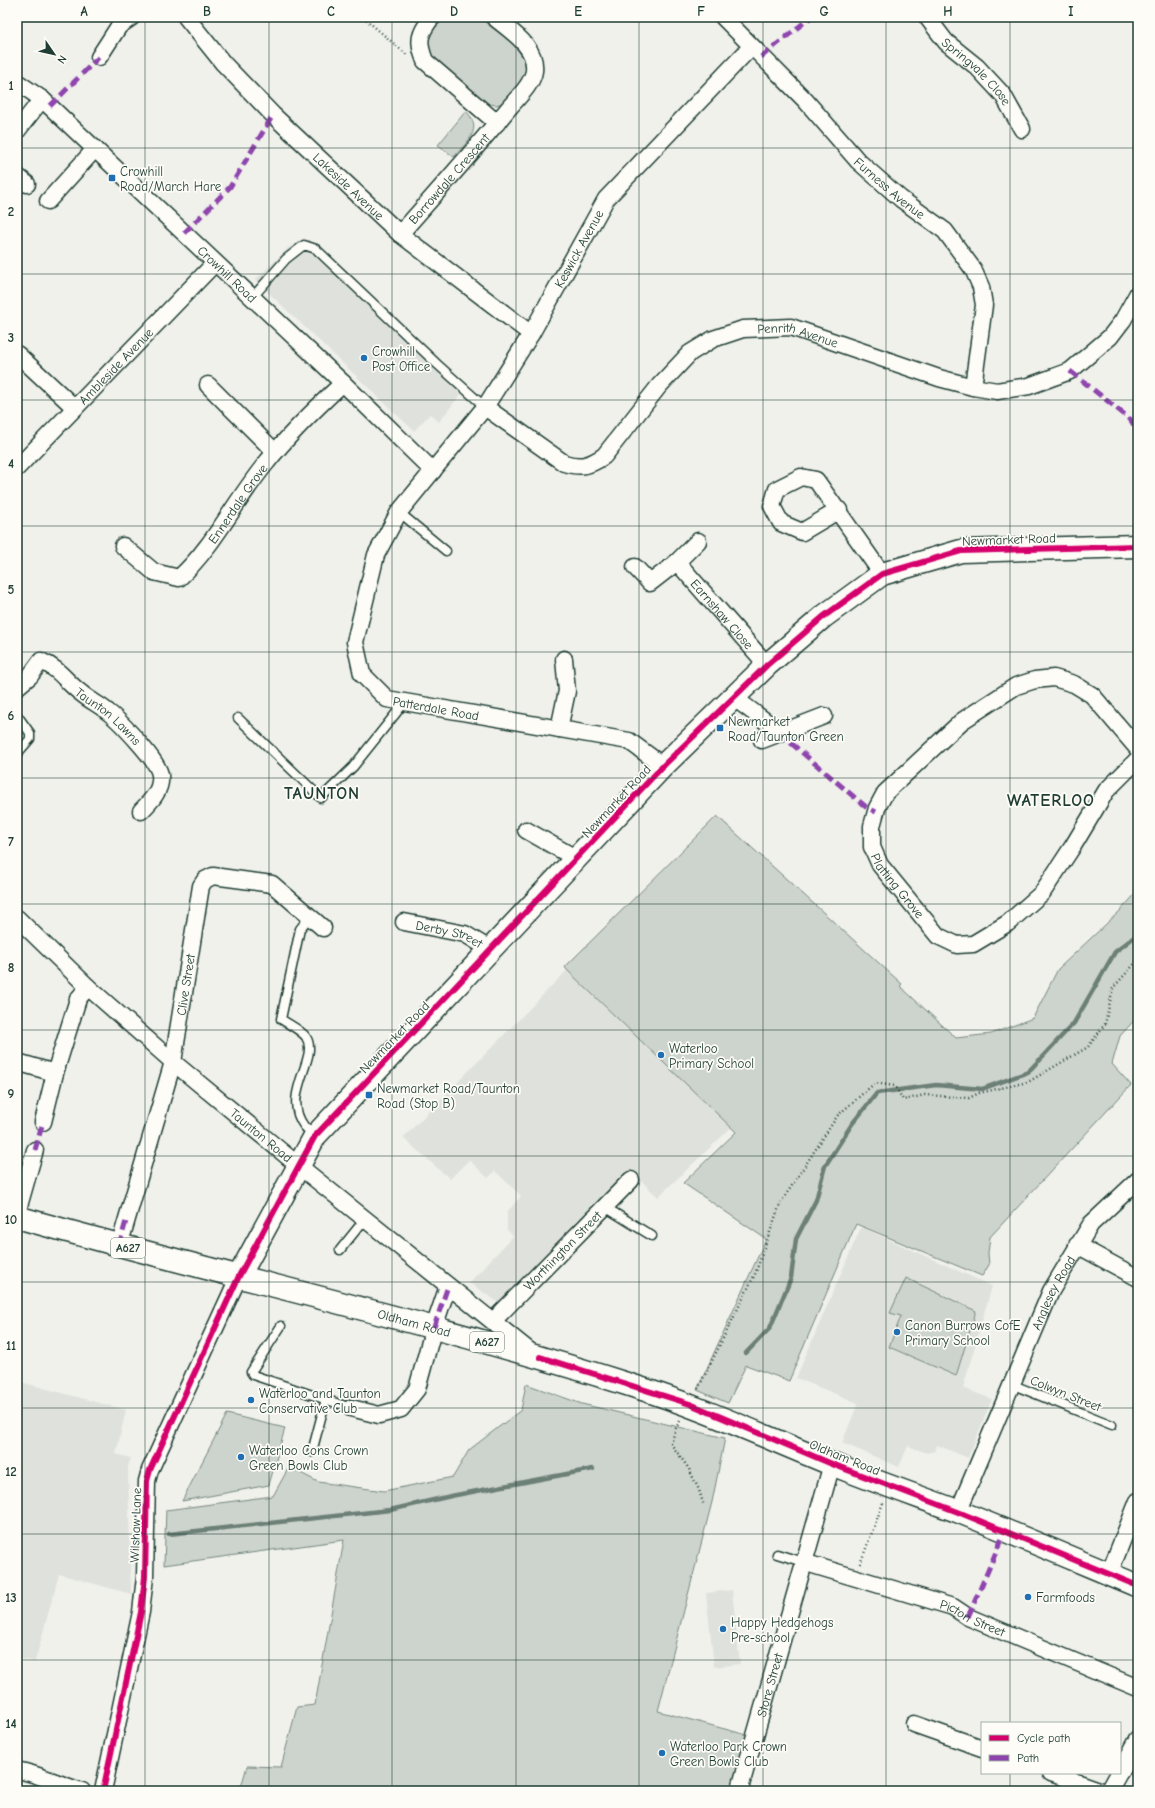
<svg xmlns="http://www.w3.org/2000/svg" width="1155" height="1808" font-family="'Comic Neue',sans-serif">
  <style>
    .built { fill: #dfe2dc }
    .green { fill: #cdd3cd; stroke: #768880 }
    .lines { fill: none; stroke-linecap: round; stroke-linejoin: round }
    .stream { stroke: #6c8077; stroke-width: 4.5 }
    .lane-casing { stroke: #1f3d34; stroke-width: 11 }
    .street-casing { stroke: #1f3d34; stroke-width: 19 }
    .secondary-casing { stroke: #1f3d34; stroke-width: 25 }
    .highway-casing { stroke: #1f3d34; stroke-width: 25 }
    .path { stroke: #1f3d34; stroke-width: 2.5; stroke-dasharray: 1 3; stroke-linecap: butt }
    .lane { stroke: #fdfcf7; stroke-width: 8 }
    .street { stroke: #fdfcf7; stroke-width: 16 }
    .secondary { stroke: #fdfcf7; stroke-width: 22 }
    .highway { stroke: #fdfcf7; stroke-width: 22 }
    .quiet { stroke: #8e44ad; stroke-width: 5; stroke-dasharray: 10 5; stroke-linecap: butt }
    .cycleway-casing { stroke: #fdfcf7; stroke-width: 8 }
    .cycleway { stroke: #d6006c; stroke-width: 6 }
    .grid { fill: none; stroke: #1f3d34; stroke-width: 1; stroke-opacity: 0.55 }
    .poi-dot { fill: #1f6fb2; stroke: #fdfcf7; stroke-width: 1.5 }
    .labels { text-anchor: middle; stroke-width: 3.5; stroke-linejoin: round; paint-order: stroke }
    .shield { fill: #fdfcf7; stroke: #62766e; stroke-width: 1 }
    .shield-label { font-size: 12px; font-weight: bold; fill: #1f3d34 }
    .street-label { font-size: 13px; fill: #1f3d34; stroke: #fdfcf7 }
    .poi-label { font-size: 13px; fill: #1f3d34; stroke: #fdfcf7; text-anchor: start }
    .district-label { font-size: 17px; font-weight: bold; letter-spacing: 1px; fill: #1f3d34; stroke: #fdfcf7 }
    .neatline { fill: none; stroke: #1f3d34; stroke-width: 1.5 }
    .grid-label { font-size: 13px; text-anchor: middle; font-weight: bold; fill: #1f3d34 }
  </style>
  <rect width="100%" height="100%" fill="#f0f1eb"/>
  <filter id="ink" filterUnits="userSpaceOnUse"><feTurbulence type="fractalNoise" baseFrequency=".025" numOctaves="2"/><feDisplacementMap in="SourceGraphic" scale="8" xChannelSelector="R" yChannelSelector="G"/><feConvolveMatrix kernelMatrix="1 2 1 2 8 2 1 2 1" color-interpolation-filters="sRGB"/></filter>
  <g filter="url(#ink)">
    <path class="built" d="M302,241L318,244L468,385L439,422L430,414L414,431L255,280L288,248Z
      M710,824L902,984L734,1125L658,1197L632,1172L502,1305L469,1283L513,1236L507,1230V1212L521,1196L495,1171L488,1178L469,1160L450,1179L403,1138Z
      M861,1227L992,1286L963,1388L992,1399L968,1458L937,1445L935,1451L927,1453L908,1446L899,1467L842,1443L858,1403L796,1378Z
      M17,1381L126,1410L116,1454L131,1458L128,1467L131,1594L59,1574L35,1662L17,1658Z
      M732,1590L740,1664L714,1667L706,1593Z"/>
    <path class="green" d="M452,17H478L513,43L526,62V74L522,83L503,103L496,105L483,103L435,62L427,49L430,31L447,18Z
      M466,111C484,130 467,141 454,157L438,145Z
      M717,816L902,984L900,986L956,1038L991,1034L1033,1018L1058,969L1120,911L1138,891V1016L1120,1036L1112,1064L1131,1085L990,1237L988,1253L989,1265L982,1276L856,1224L789,1381L746,1365L728,1403L697,1390L766,1239L683,1183L736,1132L567,970L565,967Z
      M906,1278L976,1311L956,1376L889,1347L901,1316L890,1313Z
      M526,1384L582,1404L725,1438L712,1502L658,1711L747,1735L737,1791H240L247,1766L281,1767L297,1707L315,1705L344,1540L164,1565L166,1510L273,1496L289,1467L318,1482L384,1491L453,1477L469,1450L521,1410Z
      M227,1414L285,1428L269,1485L182,1501Z"/>
    <g class="lines">
      <path class="stream" d="M746,1353L770,1328L791,1278L796,1239L816,1200L825,1166L852,1124L877,1093L936,1085L982,1089L1028,1072L1074,1023L1115,952L1138,934
        M169,1534L390,1510L451,1496L593,1469"/>
      <defs>
        <path id="lane" d="M252,298L286,259L304,245L316,249L437,364L485,407
          M399,512L446,551
          M17,715L30,733V739L17,754
          M238,718L321,798L353,767L405,702
          M310,916L300,929L281,1019C288,1024 301,1030 306,1037C320,1058 280,1094 304,1126C307,1129 311,1133 315,1136
          M605,1207L652,1236
          M340,1250L365,1219
          M281,1326L251,1372L253,1375L351,1408
          M1011,1384L1112,1425
          M312,1452L326,1399
          M777,1554L803,1562"/>
        <g id="street">
          <path id="s1" d="M186,17L223,63L273,115L400,234L531,334"/>
          <path d="M432,17C419,34 417,41 425,61L497,123"/>
          <path id="s2" d="M723,17L805,100L858,161L901,199L945,231L973,269L981,287L984,305L973,387"/>
          <path id="s3" d="M927,17L946,42L977,67L1003,95L1022,129"/>
          <path d="M99,57L119,26L132,17"/>
          <path id="s4" d="M17,82L42,99L343,383L433,471"/>
          <path d="M17,131L42,99"/>
          <path d="M17,176L27,184"/>
          <path d="M48,201L95,149"/>
          <path id="s5" d="M400,234C436,193 473,152 508,109C517,98 532,85 534,71C537,46 510,31 494,17"/>
          <path d="M17,354L75,408"/>
          <path d="M208,385L275,452"/>
          <path id="s6" d="M485,407L564,463C581,468 589,466 604,456L659,386L690,353L713,339L743,329L791,327L939,378L973,387L997,391L1029,386L1070,371L1110,337L1123,320L1138,293"/>
          <path id="s7" d="M17,468L215,263"/>
          <path d="M839,510L802,532L781,523L772,506L777,489L801,477L816,480L882,574"/>
          <path id="s8" d="M123,546L154,572L179,578C215,545 236,499 267,462C290,433 316,408 343,383"/>
          <path d="M677,562L698,541"/>
          <path id="s9" d="M635,567L650,583L677,562L767,665"/>
          <path id="s10" d="M17,687L30,676L41,661C60,669 66,682 81,693C89,700 100,705 108,712C120,721 159,762 160,775C162,790 151,801 141,811"/>
          <path d="M733,697L780,732"/>
          <path d="M559,729L567,691L564,659"/>
          <path d="M762,740L824,716"/>
          <path id="s11" d="M1138,749L1092,695L1074,684L1054,678L1035,680L1016,686L962,721L885,793L877,808L872,826V847L880,865L938,936L957,945L973,944L1008,923L1042,893L1073,846L1106,791L1138,759"/>
          <path id="s12" d="M663,766L629,741L387,699L362,674L355,642L376,555L399,512L485,407L531,334L606,199L751,47"/>
          <path d="M526,830L577,859"/>
          <path id="s13" d="M17,918L88,987L173,1062L299,1166L532,1353"/>
          <path id="s14" d="M404,922L465,934L491,950"/>
          <path d="M17,1062L55,1073"/>
          <path d="M43,1122L55,1073L78,999L88,987"/>
          <path d="M17,1213L35,1150"/>
          <path d="M1077,1245L1138,1278"/>
          <path id="s15" d="M119,1246L173,1062L201,886L205,880L213,876L272,884L323,928"/>
          <path id="s16" d="M493,1321L631,1180"/>
          <path d="M351,1408L379,1415L401,1409L417,1389L434,1327L448,1286"/>
          <path id="s17" d="M958,1512L1051,1291L1091,1224L1138,1180"/>
          <path id="s18" d="M803,1562L953,1607L968,1617L1138,1688"/>
          <path d="M1109,1574L1138,1501"/>
          <path d="M914,1724L982,1748"/>
          <path d="M17,1770C39,1774 60,1785 82,1791"/>
          <path d="M1120,1772L1138,1739"/>
          <path d="M1051,1773L1102,1791"/>
          <path d="M103,1791L141,1612L145,1577L147,1481L150,1470L239,1276"/>
          <path id="s19" d="M741,1791V1785L832,1464"/>
          <path d="M1109,1791L1119,1773"/>
        </g>
        <path id="secondary" d="M239,1276L315,1136L663,766L767,665L823,617L882,574L961,551L1138,546"/>
        <g id="highway">
          <path id="s20" d="M17,1217C221,1275 428,1321 630,1385C698,1406 763,1436 829,1463C871,1480 914,1495 957,1511C1017,1535 1078,1561 1138,1586"/>
        </g>
      </defs>
      <use href="#lane" class="lane-casing"/>
      <use href="#street" class="street-casing"/>
      <use href="#secondary" class="secondary-casing"/>
      <use href="#highway" class="highway-casing"/>
      <path class="path" d="M363,17L407,55
        M698,1389L755,1274L780,1204L838,1115L875,1083L895,1086L903,1100L925,1095L969,1098L979,1093L1028,1082L1088,1047L1105,1024L1113,988L1138,960
        M680,1421L676,1428L671,1444L689,1469L699,1490L704,1506
        M860,1564L883,1503"/>
      <use href="#lane" class="lane"/>
      <use href="#street" class="street"/>
      <use href="#secondary" class="secondary"/>
      <use href="#highway" class="highway"/>
      <path class="quiet" d="M761,57L811,17
        M50,106L99,57
        M184,233L230,187L273,115
        M1070,371L1130,419L1138,431
        M780,732L785,738L866,807L876,812
        M35,1150L43,1122
        M119,1246L126,1221
        M434,1327L448,1286
        M968,1617L1005,1531"/>
      <defs>
        <path id="cycleway" d="M540,1357L690,1404L832,1464L958,1512L1138,1586
          M103,1791L141,1612L145,1577L147,1481L150,1470L239,1276L315,1136L663,766L767,665L823,617L882,574L961,551L1138,546"/>
      </defs>
      <use href="#cycleway" class="cycleway-casing"/>
      <use href="#cycleway" class="cycleway"/>
    </g>
  </g>
  <path class="grid" d="M145,17V1791M269,17V1791M392,17V1791M516,17V1791M639,17V1791M763,17V1791M886,17V1791M1010,17V1723M17,148H1138M17,274H1138M17,400H1138M17,526H1138M17,652H1138M17,778H1138M17,904H1138M17,1030H1138M17,1156H1138M17,1282H1138M17,1408H1138M17,1534H1138M17,1660H1138M1010,1773V1791"/>
  <g class="poi-dot">
    <rect x="108" y="174" width="8" height="8" rx="2"/>
    <circle cx="364" cy="358" r="4"/>
    <rect x="716" y="724" width="8" height="8" rx="2"/>
    <circle cx="661" cy="1055" r="4"/>
    <rect x="365" y="1091" width="8" height="8" rx="2"/>
    <circle cx="897" cy="1332" r="4"/>
    <circle cx="251" cy="1400" r="4"/>
    <circle cx="241" cy="1457" r="4"/>
    <circle cx="1028" cy="1597" r="4"/>
    <circle cx="723" cy="1629" r="4"/>
    <circle cx="662" cy="1753" r="4"/>
  </g>
  <g class="labels">
    <g class="shield">
      <rect x="111" y="1238" width="34" height="20" rx="3"/>
      <rect x="470" y="1332" width="34" height="20" rx="3"/>
    </g>
    <g class="shield-label">
      <text x="128" y="1252">A627</text>
      <text x="487" y="1346">A627</text>
    </g>
    <g class="street-label">
      <text dy="5" stroke="none"><textPath href="#s3" startOffset="74">Springvale Close</textPath></text>
      <text dy="5" stroke="none"><textPath href="#s5" startOffset="74">Borrowdale Crescent</textPath></text>
      <text dy="5" stroke="none"><textPath href="#s1" startOffset="235">Lakeside Avenue</textPath></text>
      <text dy="5" stroke="none"><textPath href="#s2" startOffset="239">Furness Avenue</textPath></text>
      <text dy="5" stroke="none"><textPath href="#s12" startOffset="814">Keswick Avenue</textPath></text>
      <text dy="5" stroke="none"><textPath href="#s4" startOffset="285">Crowhill Road</textPath></text>
      <text dy="5" stroke="none"><textPath href="#s6" startOffset="388">Penrith Avenue</textPath></text>
      <text dy="5" stroke="none"><textPath href="#s7" startOffset="142">Ambleside Avenue</textPath></text>
      <text dy="5" stroke="none"><textPath href="#s8" startOffset="161">Ennerdale Grove</textPath></text>
      <text transform="translate(1009 539) rotate(-2)" y="5">Newmarket Road</text>
      <text dy="5" stroke="none"><textPath href="#s9" startOffset="125">Earnshaw Close</textPath></text>
      <text transform="translate(436 708) rotate(10)" y="5">Patterdale Road</text>
      <text dy="5" stroke="none"><textPath href="#s10" startOffset="123">Taunton Lawns</textPath></text>
      <text transform="translate(616 801) rotate(-47)" y="5">Newmarket Road</text>
      <text dy="5" stroke="none"><textPath href="#s11" startOffset="425">Platting Grove</textPath></text>
      <text dy="5" stroke="none"><textPath href="#s14" startOffset="47">Derby Street</textPath></text>
      <text dy="5" stroke="none"><textPath href="#s15" startOffset="270">Clive Street</textPath></text>
      <text transform="translate(394 1037) rotate(-46)" y="5">Newmarket Road</text>
      <text dy="5" stroke="none"><textPath href="#s13" startOffset="327">Taunton Road</textPath></text>
      <text dy="5" stroke="none"><textPath href="#s16" startOffset="99">Worthington Street</textPath></text>
      <text dy="5" stroke="none"><textPath href="#s17" startOffset="239">Anglesey Road</textPath></text>
      <text dy="5" stroke="none"><textPath href="#s20" startOffset="411">Oldham Road</textPath></text>
      <text transform="translate(1066 1393) rotate(22)" y="5">Colwyn Street</text>
      <text transform="translate(845 1457) rotate(22)" y="5">Oldham Road</text>
      <text transform="translate(135 1525) rotate(-88)" y="5">Wilshaw Lane</text>
      <text dy="5" stroke="none"><textPath href="#s18" startOffset="179">Picton Street</textPath></text>
      <text dy="5" stroke="none"><textPath href="#s19" startOffset="110">Store Street</textPath></text>
    </g>
    <g class="poi-label">
      <text x="120" y="176">Crowhill<tspan x="120" dy="15">Road/March Hare</tspan></text>
      <text x="372" y="356">Crowhill<tspan x="372" dy="15">Post Office</tspan></text>
      <text x="728" y="726">Newmarket<tspan x="728" dy="15">Road/Taunton Green</tspan></text>
      <text x="669" y="1053">Waterloo<tspan x="669" dy="15">Primary School</tspan></text>
      <text x="377" y="1093">Newmarket Road/Taunton<tspan x="377" dy="15">Road (Stop B)</tspan></text>
      <text x="905" y="1330">Canon Burrows CofE<tspan x="905" dy="15">Primary School</tspan></text>
      <text x="259" y="1398">Waterloo and Taunton<tspan x="259" dy="15">Conservative Club</tspan></text>
      <text x="249" y="1455">Waterloo Cons Crown<tspan x="249" dy="15">Green Bowls Club</tspan></text>
      <text x="1036" y="1602">Farmfoods</text>
      <text x="731" y="1627">Happy Hedgehogs<tspan x="731" dy="15">Pre-school</tspan></text>
      <text x="670" y="1751">Waterloo Park Crown<tspan x="670" dy="15">Green Bowls Club</tspan></text>
    </g>
    <g class="district-label">
      <text x="322" y="799">TAUNTON</text>
      <text x="1051" y="806">WATERLOO</text>
    </g>
  </g>
  <rect width="1155" height="1808" fill="none" stroke="#fdfcf7" stroke-width="44"/>
  <rect x="981" y="1722" width="140" height="52" fill="#fdfcf7" stroke="#a4b0a9"/>
  <rect x="989" y="1735" width="20" height="6" fill="#d6006c" stroke="#a4b0a9"/>
  <text x="1017" y="1742" font-size="12" fill="#1f3d34">Cycle path</text>
  <rect x="989" y="1755" width="20" height="6" fill="#8e44ad" stroke="#a4b0a9"/>
  <text x="1017" y="1762" font-size="12" fill="#1f3d34">Path</text>
  <g transform="translate(54 54) rotate(124)" stroke="#fdfcf7" stroke-width="3" paint-order="stroke">
  <path d="M0-3L7 15L0 10L-7 15Z" fill="#1f3d34"/>
  <text y="-6" font-size="11" font-weight="bold" text-anchor="middle" fill="#1f3d34">N</text>
  </g>
  <rect x="22" y="22" width="1111" height="1764" class="neatline"/>
  <g class="grid-label">
    <text x="84" y="16">A</text>
    <text x="207" y="16">B</text>
    <text x="331" y="16">C</text>
    <text x="454" y="16">D</text>
    <text x="578" y="16">E</text>
    <text x="701" y="16">F</text>
    <text x="824" y="16">G</text>
    <text x="948" y="16">H</text>
    <text x="1071" y="16">I</text>
    <text x="11" y="90">1</text>
    <text x="11" y="216">2</text>
    <text x="11" y="342">3</text>
    <text x="11" y="468">4</text>
    <text x="11" y="594">5</text>
    <text x="11" y="720">6</text>
    <text x="11" y="846">7</text>
    <text x="11" y="972">8</text>
    <text x="11" y="1098">9</text>
    <text x="11" y="1224">10</text>
    <text x="11" y="1350">11</text>
    <text x="11" y="1476">12</text>
    <text x="11" y="1602">13</text>
    <text x="11" y="1728">14</text>
  </g>
</svg>
